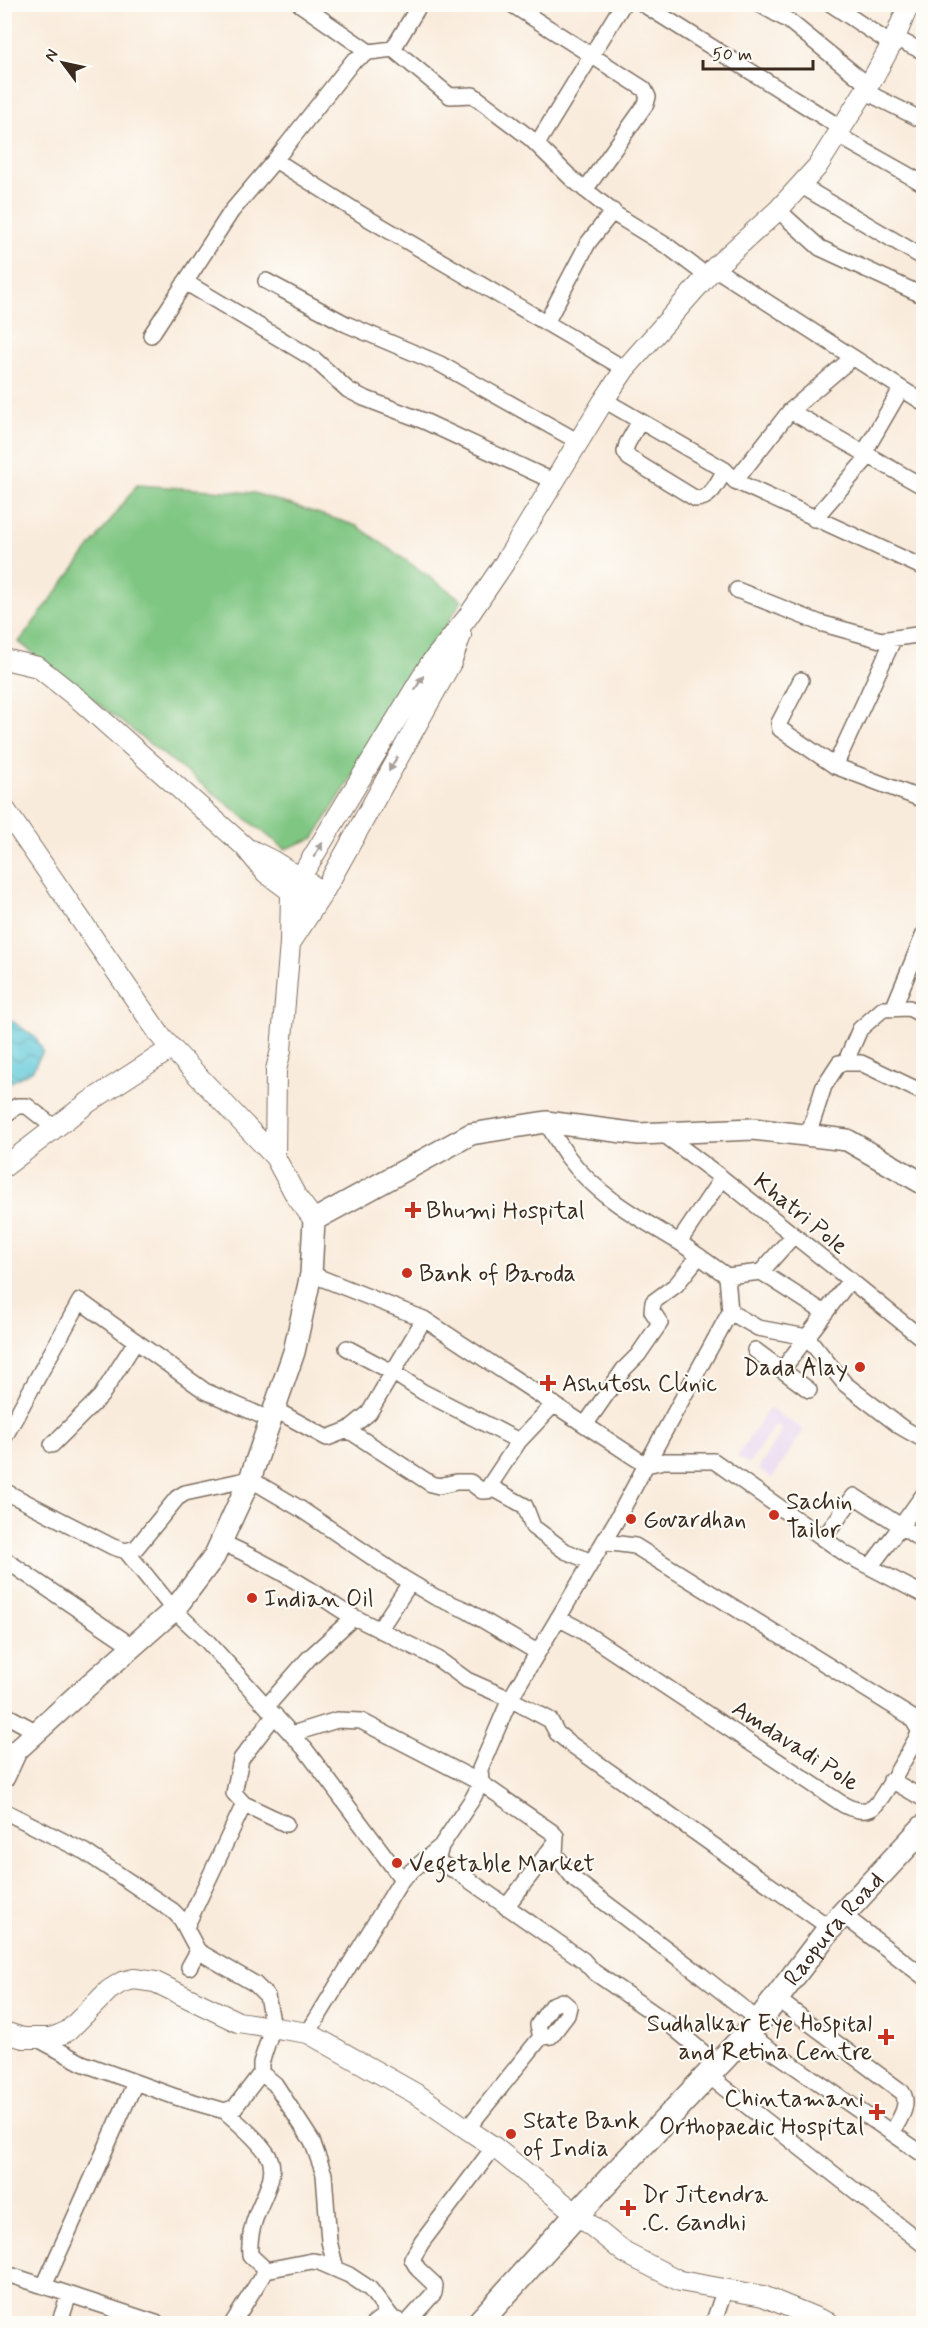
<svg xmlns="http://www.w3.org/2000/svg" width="928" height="2328" font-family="Mynerve,sans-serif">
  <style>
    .built { fill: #e7d2ef }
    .garden { fill: #7fc682; stroke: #5d7850; stroke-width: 1.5 }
    .water { fill: url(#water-waves); stroke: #4c797b; stroke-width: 1.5 }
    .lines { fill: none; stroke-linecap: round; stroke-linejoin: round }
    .minor-casing { stroke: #7e6e60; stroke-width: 18 }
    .tertiary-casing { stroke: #7e6e60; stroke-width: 22 }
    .secondary-casing { stroke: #7e6e60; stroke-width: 24 }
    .primary-casing { stroke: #7e6e60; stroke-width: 27 }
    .minor { stroke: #fff; stroke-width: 15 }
    .tertiary { stroke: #fff; stroke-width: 20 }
    .secondary { stroke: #fff; stroke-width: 21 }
    .primary { stroke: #fff; stroke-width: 24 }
    .oneway { fill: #a79f9a }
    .poi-dot { fill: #c8321e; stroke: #fdfcf7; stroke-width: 2 }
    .labels { text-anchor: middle; stroke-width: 4.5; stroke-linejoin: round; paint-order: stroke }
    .poi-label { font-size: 24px; fill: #3b2a1e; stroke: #fdfcf7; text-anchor: start }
    .street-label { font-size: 24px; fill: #3b2a1e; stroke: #fdfcf7 }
  </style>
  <defs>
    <pattern id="water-waves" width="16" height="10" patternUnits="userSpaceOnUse" patternTransform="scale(1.5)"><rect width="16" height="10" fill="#5ec8d8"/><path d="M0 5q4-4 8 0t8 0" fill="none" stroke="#4fa3af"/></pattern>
  </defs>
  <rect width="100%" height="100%" fill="#fdfcf7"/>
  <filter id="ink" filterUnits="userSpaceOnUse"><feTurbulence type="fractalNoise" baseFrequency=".0167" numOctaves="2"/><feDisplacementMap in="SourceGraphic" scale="12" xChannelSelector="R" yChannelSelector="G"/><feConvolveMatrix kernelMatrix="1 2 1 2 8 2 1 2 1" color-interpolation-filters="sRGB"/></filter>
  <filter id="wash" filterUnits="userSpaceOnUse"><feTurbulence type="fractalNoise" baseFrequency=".008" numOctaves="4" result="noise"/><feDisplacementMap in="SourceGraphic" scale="24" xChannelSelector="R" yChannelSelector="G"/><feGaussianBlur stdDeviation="1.35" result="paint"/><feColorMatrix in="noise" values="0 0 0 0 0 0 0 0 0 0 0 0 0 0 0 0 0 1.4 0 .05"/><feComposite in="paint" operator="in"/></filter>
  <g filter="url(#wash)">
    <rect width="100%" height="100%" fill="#f9ebdb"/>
    <path class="built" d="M769,1408L804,1430L772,1479L758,1469L783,1429L776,1424L749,1464L737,1457Z"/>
    <path class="garden" d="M137,485L254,493L357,526L462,600L314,838L285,849L19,642Z"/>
    <path class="water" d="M5,1016L36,1038L43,1051L32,1071L5,1085Z"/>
  </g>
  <g filter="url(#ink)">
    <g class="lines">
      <defs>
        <path id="minor" d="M300,4L369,52
          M511,4L644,89L648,97L646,104L585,190
          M643,4L841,128
          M759,4L789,21L868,85
          M831,4L891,44
          M895,38L924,52
          M393,49L420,4
          M864,91L924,121
          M837,135L924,184
          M537,144L623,4
          M800,185L924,258
          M778,210L820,248L924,296
          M714,268L924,403
          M266,281L346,324L440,364L579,442
          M185,282L314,359L348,390L364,398L424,421L555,482
          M546,323L588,243L613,211
          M151,335L231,212L275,160
          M625,369L364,216L275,160L353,61L369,52L393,49L450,96L473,95L530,138L572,179L618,216L670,248L707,276
          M604,400L725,470L735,481L924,568
          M790,411L924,487
          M640,421L627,444L625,452L629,458L696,499C711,499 718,482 725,470
          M864,453L901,389
          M735,481L790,411L852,358
          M814,519L869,456
          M737,590L820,623L881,640L924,634
          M894,638L835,766L924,800
          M801,680L779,723L780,729L835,766
          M893,1009L924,934
          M845,1063L860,1029L883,1009L909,1008L924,1016
          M4,1116L17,1106H27L55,1128
          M546,1122C553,1133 560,1146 568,1157C596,1195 640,1219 679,1242
          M662,1133L722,1178L850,1280L807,1337L845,1384L901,1427L924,1440
          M808,1135L824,1086L839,1063H861L924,1093
          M722,1178L679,1242L727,1276
          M793,1236L761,1272L825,1313
          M850,1280L924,1340
          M347,1348L392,1372L423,1392L519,1441L486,1491
          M755,1350L782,1370L807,1337L758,1328L730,1312L727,1276L761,1272
          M782,1370L809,1390
          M274,1409L327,1438L348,1430L369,1413L424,1319
          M585,1425L624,1369L638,1355L660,1323L652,1311L653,1302L676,1285L699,1256
          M348,1430L431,1484L439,1486L456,1482H470L482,1491L496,1490L525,1506L533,1527L565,1551L592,1562
          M4,1438L80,1301L205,1391L271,1420
          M519,1441L554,1404
          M52,1445L101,1396L136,1341
          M646,1465L664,1461H714L847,1555L924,1595
          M646,1465L730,1312
          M4,1491L113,1547L126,1551L136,1548L177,1498L185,1493L250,1479L299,1508L403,1578L435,1597L466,1610L537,1652
          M823,1539L854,1496L901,1526L924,1494
          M221,1542C252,1556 282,1572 311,1590C326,1599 339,1610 354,1617
          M126,1551L174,1610L207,1641L305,1749L402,1879
          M4,1559L132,1646
          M870,1567L901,1526L924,1542
          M558,1618L579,1629L844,1805C851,1809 864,1813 872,1808C881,1803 910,1749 918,1736L919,1730L911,1717L635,1546L604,1542
          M379,1630L410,1583
          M267,1706L309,1658L354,1617L438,1659L467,1680L510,1699L550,1720L557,1733L572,1745L830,1928
          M4,1714L37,1732
          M292,1734L337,1720L361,1721L481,1783L552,1832L556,1836L555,1854L575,1880L701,1975L759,2021
          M891,1780L924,1799
          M244,1804L286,1824
          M4,1811L85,1852L173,1911L181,1919L198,1951L255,1984L267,1996L273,2026L261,2063V2073L275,2084L312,2141L324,2174L329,2241L336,2269
          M441,1846L437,1862L456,1871L583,1960L594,1972L668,2023L718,2065
          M506,1907L555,1843
          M843,1915L924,1977
          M186,1927L244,1804L234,1793L241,1759L275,1715
          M189,1967L198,1951
          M777,1999L902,2092C911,2105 898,2121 892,2133
          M308,2033L402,1879L441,1846L473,1798L481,1783L480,1769L510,1699L616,1521L646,1465L424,1319L311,1274
          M748,2034L924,2155
          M38,2039L82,2063L176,2097L225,2111L235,2107L261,2073
          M709,2076L924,2245
          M225,2111C239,2124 257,2138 268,2155C279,2172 263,2197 257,2213C252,2226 249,2242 250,2255L266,2270
          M467,2129L541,2037L551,2036L567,2015L569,2007L562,2001L552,2005L538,2025L541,2037
          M4,2273L159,2324
          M44,2286L135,2083
          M59,2324L69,2295
          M232,2324L266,2270L312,2261L319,2262L349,2275L370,2289L393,2319
          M373,2324L382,2317L397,2320
          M406,2324L434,2293L435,2285L418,2269L412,2259L422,2242L494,2147
          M713,2324L725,2289"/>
        <path id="tertiary" d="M4,659L38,667L82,702L244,846L266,873L312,907
          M4,808L162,1038L275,1157
          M251,850L273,861L312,885
          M291,942L323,893L451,663L461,635
          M4,1167L89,1102L172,1048
          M314,1220L296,1196L275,1157L276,1070L281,1050L290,943L291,893L430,664L467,618L505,562L604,400L625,369L714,268L778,210L817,167L873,78L895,38L909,4
          M4,2032L23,2038H50L59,2035L68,2031L109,1990L122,1982L134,1979L155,1982L238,2022L308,2033L418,2095L467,2129L494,2147L625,2253L680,2281L763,2296L831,2324"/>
        <path id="secondary" d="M4,1777L16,1751L75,1697L174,1610L214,1557L250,1479L294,1352L311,1274L314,1220L471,1134L546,1122L639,1134L753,1129L847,1140L924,1184"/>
        <g id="primary">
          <path id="s1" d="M478,2324L576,2215L759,2021L830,1928L924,1827"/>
        </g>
      </defs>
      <use href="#minor" class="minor-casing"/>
      <use href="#tertiary" class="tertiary-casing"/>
      <use href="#secondary" class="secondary-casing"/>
      <use href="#primary" class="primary-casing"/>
      <use href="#minor" class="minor"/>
      <use href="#tertiary" class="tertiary"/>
      <use href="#secondary" class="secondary"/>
      <use href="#primary" class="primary"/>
    </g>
    <defs><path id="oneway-solid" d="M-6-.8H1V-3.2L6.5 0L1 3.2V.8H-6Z" transform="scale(1.5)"/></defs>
    <g class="oneway">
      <use href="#oneway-solid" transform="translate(419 683) rotate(-59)"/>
      <use href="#oneway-solid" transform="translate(393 764) rotate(120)"/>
      <use href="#oneway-solid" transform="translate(318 850) rotate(-59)"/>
    </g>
  </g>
  <g class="poi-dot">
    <path d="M410 1201h6v6h6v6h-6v6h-6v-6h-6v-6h6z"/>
    <circle cx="407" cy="1273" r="6"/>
    <circle cx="860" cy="1367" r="6"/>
    <path d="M545 1374h6v6h6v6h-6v6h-6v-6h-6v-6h6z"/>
    <circle cx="774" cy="1515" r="6"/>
    <circle cx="631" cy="1519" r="6"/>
    <circle cx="252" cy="1598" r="6"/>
    <circle cx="397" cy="1863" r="6"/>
    <path d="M883 2028h6v6h6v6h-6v6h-6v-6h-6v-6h6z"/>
    <path d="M874 2103h6v6h6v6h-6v6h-6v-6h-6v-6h6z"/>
    <circle cx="511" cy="2134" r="6"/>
    <path d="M625 2199h6v6h6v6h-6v6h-6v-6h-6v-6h6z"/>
  </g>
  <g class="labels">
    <g class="poi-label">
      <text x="426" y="1218">Bhumi Hospital</text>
      <text x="419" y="1281">Bank of Baroda</text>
      <text x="848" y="1375" text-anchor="end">Dada Alay</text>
      <text x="562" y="1391">Ashutosh Clinic</text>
      <text x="786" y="1509">Sachin<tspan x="786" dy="28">Tailor</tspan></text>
      <text x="643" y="1527">Govardhan</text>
      <text x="264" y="1606">Indian Oil</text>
      <text x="409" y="1871">Vegetable Market</text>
      <text x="872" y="2031" text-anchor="end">Sudhalkar Eye Hospital<tspan x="872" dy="28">and Retina Centre</tspan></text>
      <text x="864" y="2106" text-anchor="end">Chintamani<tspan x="864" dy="28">Orthopaedic Hospital</tspan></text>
      <text x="523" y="2128">State Bank<tspan x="523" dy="28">of India</tspan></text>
      <text x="642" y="2202">Dr Jitendra<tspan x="642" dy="28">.C. Gandhi</tspan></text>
    </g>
    <g class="street-label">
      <text transform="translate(801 1213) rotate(39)" y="8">Khatri Pole</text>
      <text transform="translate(796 1745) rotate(33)" y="8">Amdavadi Pole</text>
      <text dy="8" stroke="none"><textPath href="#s1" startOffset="532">Raopura Road</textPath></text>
    </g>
  </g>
  <rect width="928" height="2328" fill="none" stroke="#fdfcf7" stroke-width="24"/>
  <g transform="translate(63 63) rotate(303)" stroke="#fdfcf7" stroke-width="4.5" paint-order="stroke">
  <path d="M0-4.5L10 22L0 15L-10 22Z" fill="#3b2a1e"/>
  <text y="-9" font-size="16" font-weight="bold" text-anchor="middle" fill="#3b2a1e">N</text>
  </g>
  <path d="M703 60v9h110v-9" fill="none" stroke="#3b2a1e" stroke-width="3"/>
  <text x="712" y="60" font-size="18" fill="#3b2a1e" stroke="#fdfcf7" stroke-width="4.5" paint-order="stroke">50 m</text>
</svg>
